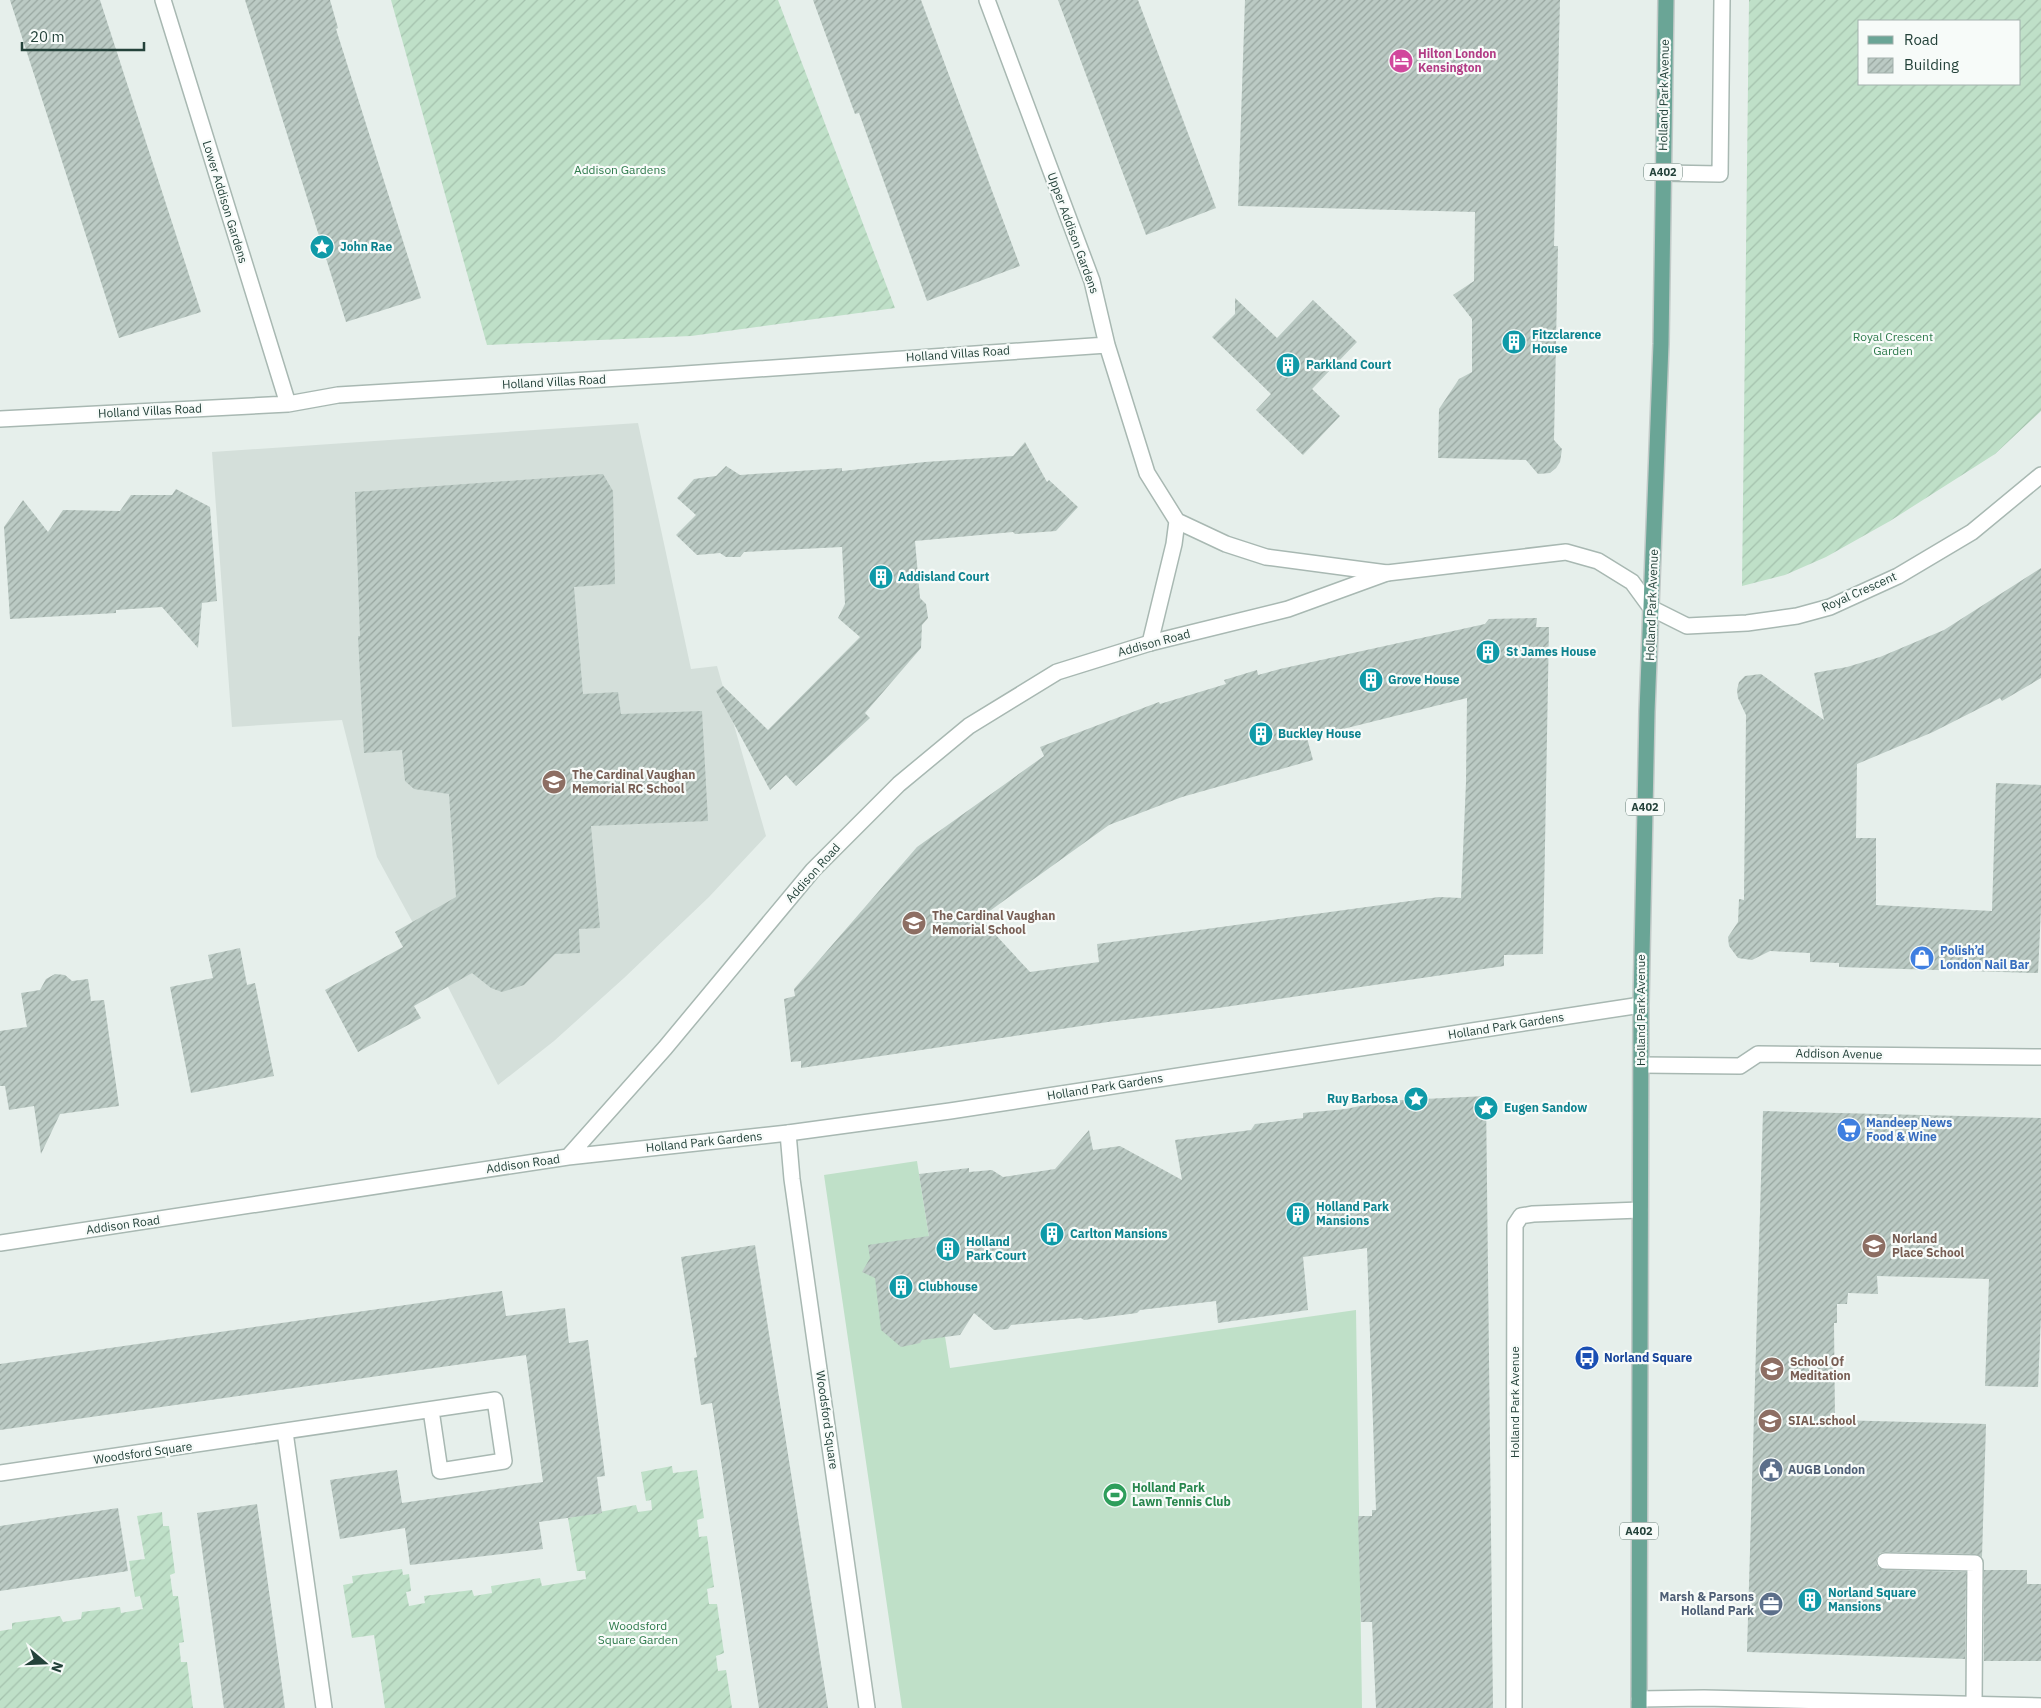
<svg xmlns="http://www.w3.org/2000/svg" width="2041" height="1708" font-family="'IBM Plex Sans',sans-serif">
  <style>
    .built { fill: #d4dfda }
    .garden { fill: url(#garden-furrows); fill-rule: evenodd }
    .pitch { fill: #bfe0c8 }
    .building { fill: url(#building-hatch); fill-rule: evenodd }
    .lines { fill: none; stroke-linecap: round; stroke-linejoin: round }
    .service-casing { stroke: #a8b8b2; stroke-width: 18 }
    .minor-casing { stroke: #a8b8b2; stroke-width: 18 }
    .tertiary-casing { stroke: #a8b8b2; stroke-width: 18 }
    .primary-casing { stroke: #c2cac8; stroke-width: 18 }
    .service { stroke: #fff; stroke-width: 15 }
    .minor { stroke: #fff; stroke-width: 15 }
    .tertiary { stroke: #fff; stroke-width: 15 }
    .primary { stroke: #6aa596; stroke-width: 15 }
    .labels { text-anchor: middle; stroke-width: 4.5; stroke-linejoin: round; paint-order: stroke }
    .shield { fill: #f7fbf9; stroke: #637a73; stroke-width: 1 }
    .shield-label { font-size: 11px; font-weight: bold; fill: #24423a }
    .hotel-label { font-size: 12px; font-weight: bold; fill: #b23c85; stroke: #f7fbf9; text-anchor: start }
    .street-label { font-size: 12px; fill: #24423a; stroke: #f7fbf9 }
    .park-label { font-size: 12px; fill: #2d7a4b; stroke: #f7fbf9 }
    .culture-label { font-size: 12px; font-weight: bold; fill: #0d838f; stroke: #f7fbf9; text-anchor: start }
    .education-label { font-size: 12px; font-weight: bold; fill: #785e54; stroke: #f7fbf9; text-anchor: start }
    .shop-label { font-size: 12px; font-weight: bold; fill: #366cbe; stroke: #f7fbf9; text-anchor: start }
    .transit-label { font-size: 12px; font-weight: bold; fill: #164399; stroke: #f7fbf9; text-anchor: start }
    .service-label { font-size: 12px; font-weight: bold; fill: #4e5e75; stroke: #f7fbf9; text-anchor: start }
    .leisure-label { font-size: 12px; font-weight: bold; fill: #27864d; stroke: #f7fbf9; text-anchor: start }
  </style>
  <defs>
    <pattern id="garden-furrows" width="10" height="10" patternUnits="userSpaceOnUse" patternTransform="scale(1.25)"><rect width="10" height="10" fill="#bfe0c8"/><path d="M-1 1l2-2M0 10L10 0M9 11l2-2" fill="none" stroke="#a4c1ad"/></pattern>
    <pattern id="building-hatch" width="6" height="6" patternUnits="userSpaceOnUse" patternTransform="scale(1.25)"><rect width="6" height="6" fill="#bbcac4"/><path d="M-1 1l2-2M0 6l6-6M5 7l2-2" fill="none" stroke="#98a6a0"/></pattern>
  </defs>
  <rect width="100%" height="100%" fill="#e6efeb"/>
  <path class="built" d="M638,423L691,669L717,666L766,836L709,897L624,978L554,1041L498,1085L448,987L377,857L342,720L232,727L212,452Z"/>
  <path class="garden" d="M391,0H778L895,308L691,336L487,345Z
    M1749,0H2041V411L1995,454L1890,521L1826,557L1785,575L1742,586ZM1860,21H2020V84H1860Z
    M672,1466L673,1473L697,1470L704,1518L697,1520L699,1537L707,1536L714,1587L707,1589L709,1604H717L724,1653L716,1656L718,1671L726,1670L732,1708H385L374,1635L352,1638L343,1585L353,1583L352,1576L402,1569L403,1575L409,1574L411,1591L406,1592L409,1606L425,1603L424,1596L472,1590L474,1596L492,1593L491,1586L540,1578L542,1586L586,1579L585,1571H577L568,1518L636,1505L638,1512L652,1510L651,1500L646,1501L641,1472Z
    M162,1512L163,1526H169L175,1573L170,1575L173,1596H178L184,1642L179,1643L181,1662H187L193,1708H0V1631L12,1629V1623L60,1616L63,1622L81,1619L82,1612L120,1607L121,1613L143,1609L140,1596L135,1597L129,1561L145,1559L137,1516Z"/>
  <path class="pitch" d="M917,1161L950,1368L1356,1310L1362,1708H902L824,1175Z"/>
  <path class="building" d="M10,0H100L201,312L119,338Z
    M245,0H330L338,28L336,29L421,298L346,322Z
    M813,0H921L1020,266L927,301L859,113L855,114Z
    M1058,0H1138L1216,208L1146,235Z
    M1245,0H1560L1554,246H1558L1554,440L1562,449L1560,462L1556,468L1550,473L1538,474L1526,460L1438,458L1439,409L1459,379L1472,372V319L1453,295L1474,281L1475,212L1238,206Z
    M1235,298L1277,338L1313,300L1357,342L1312,389L1340,416L1303,455L1256,410L1271,394L1212,337L1235,314Z
    M1025,442L1047,482L1049,480L1078,507L1056,531L1015,534L1013,532L915,541L920,598L926,604L928,618L922,625L921,648L865,713L870,718L796,786L786,775L770,790L716,691L723,686L768,730L860,637L838,618L845,604L842,547L744,552L740,557H726L720,553L697,555L676,535L696,515L677,498L694,479L716,476L726,466L740,475L842,468V471L925,462L1013,456Z
    M603,474L613,491L615,584L574,587L583,694L618,692L621,714L702,711L708,821L591,826L600,928L579,929L580,953L555,954L524,985L502,992L491,988L472,973L414,1006L421,1018L358,1052L325,990L403,947L395,932L456,897L449,794L414,789L405,781L402,750L364,753L358,636H360L355,492Z
    M176,489L210,507L217,601L202,603L198,648L162,607L116,610V613L10,619L4,527L23,500L48,532L63,510L120,511L131,495H172Z
    M2041,568V678L2002,701L2000,698L1933,732L1857,764L1856,838H1876V905L1992,911L1996,783L2041,785V909L2038,973L1839,967V963L1810,962V953L1770,951L1752,960L1738,958L1729,946L1728,937L1738,922L1739,899L1744,900L1746,715L1738,698L1737,690L1739,682L1745,676L1761,674L1824,720L1814,673L1847,667L1880,657L1944,630Z
    M1537,618L1536,627H1549L1543,954L1504,955V966L1218,1008L1108,1022L801,1068V1061L791,1062L784,999L795,996L794,989L917,847L1044,756L1040,747L1159,702L1160,704L1226,684L1224,680L1257,670L1258,675L1280,669L1485,624L1489,619ZM1467,698L1466,782L1461,898L1439,897L1097,944L1099,962L1030,972L980,918L1109,825L1182,797L1313,760L1307,738Z
    M240,948L247,985L255,983L274,1076L191,1093L170,987L213,978L208,955Z
    M55,974L65,975L72,981L88,979L91,1001L104,1000L119,1106L60,1114L41,1154L34,1106L9,1110L5,1086H0V1031L27,1027L21,993L40,990L46,979Z
    M1486,1096L1493,1708H1376L1372,1622H1361L1358,1516H1372V1510H1376L1367,1248L1303,1257L1308,1310L1218,1323L1216,1301L1140,1310L1137,1313L1084,1320L1081,1318L1011,1325L1008,1329L994,1330L974,1313L960,1335L922,1340L920,1343L901,1347L881,1330L875,1278L862,1272L870,1258L868,1245L929,1236L919,1174L969,1168V1172L992,1170L1003,1177L1055,1169L1089,1130L1093,1150L1120,1146L1182,1180L1175,1140L1251,1130L1255,1124L1303,1118V1113L1346,1109L1383,1101Z
    M1763,1111L2041,1118V1316L2038,1387L1985,1386L1989,1279L1877,1276L1878,1294L1848,1293L1847,1304H1837V1323H1834L1835,1420L1986,1424L1982,1557L1975,1554L1885,1552L1880,1553L1876,1560L1877,1566L1885,1570L1966,1572L1965,1659L1747,1652Z
    M755,1245L828,1708H759L712,1403L701,1405L694,1358L697,1357L681,1257Z
    M502,1291L506,1316L565,1308L569,1343L588,1340L605,1476L597,1477L602,1513L539,1522L543,1549L410,1565L405,1528L340,1539L330,1480L397,1470L402,1503L543,1482L526,1355L0,1430V1364Z
    M257,1504L285,1708H224L197,1513Z
    M118,1508L128,1571L0,1591V1526Z
    M1984,1570H2027V1584H2041V1661H1984Z"/>
  <g class="lines">
    <defs>
      <path id="service" d="M1663,173L1720,174L1722,0
        M1885,1561L1975,1563L1974,1705"/>
      <path id="minor" d="M163,0L288,404
        M987,0L1092,281L1107,345L1147,473L1177,521L1226,544L1266,557L1387,573
        M0,419L288,404L338,395L670,375L1107,345
        M1150,643L1174,544L1177,521
        M1641,1065L1740,1066L1758,1054L2041,1057
        M788,1133L792,1179L867,1708
        M285,1432L324,1708
        M0,1473L495,1400L504,1461L440,1471L431,1410
        M1639,1699L1704,1698L2041,1706
        M1514,1708L1515,1225L1521,1216L1533,1214L1640,1210"/>
      <path id="tertiary" d="M568,1157L665,1048L813,870L899,784L969,726L1057,672L1150,643L1288,609L1387,573L1566,552L1598,561L1632,582L1651,608L1687,626L1747,623L1797,616L1830,607L1898,576L1972,532L2041,475
        M0,1243L568,1157L788,1133L950,1111L1641,1005"/>
      <path id="primary" d="M1639,1708L1641,1005L1647,712L1661,344L1666,0"/>
    </defs>
    <use href="#service" class="service-casing"/>
    <use href="#minor" class="minor-casing"/>
    <use href="#tertiary" class="tertiary-casing"/>
    <use href="#primary" class="primary-casing"/>
    <use href="#service" class="service"/>
    <use href="#minor" class="minor"/>
    <use href="#tertiary" class="tertiary"/>
    <use href="#primary" class="primary"/>
  </g>
  <defs>
    <symbol id="hotel-disc" viewBox="-11 -11 22 22"><circle r="9.5" fill="#d1479c" stroke="#f7fbf9"/><path d="M-6-4.5h1.5V1H6V5H4.5V3h-9V5H-6ZM-4 0a1.8 1.8 0 1 1 3.6 0ZM.5 0V-2.5h3Q6-2.5 6 0Z" fill="#fff"/></symbol>
    <symbol id="sight-disc" viewBox="-11 -11 22 22"><circle r="9.5" fill="#0f9aa8" stroke="#f7fbf9"/><path d="M0-6L1.8-2.2L6-1.7L2.9 1.2L3.7 5.4L0 3.3L-3.7 5.4L-2.9 1.2L-6-1.7L-1.8-2.2Z" fill="#fff"/></symbol>
    <symbol id="building-disc" viewBox="-11 -11 22 22"><circle r="9.5" fill="#0f9aa8" stroke="#f7fbf9"/><path d="M-4-6H4V6H1V3H-1V6H-4ZM-2.5-4.3h1.7v1.8h-1.7ZM.8-4.3h1.7v1.8H.8ZM-2.5-1h1.7V.8h-1.7ZM.8-1h1.7V.8H.8Z" fill="#fff"/></symbol>
    <symbol id="school-disc" viewBox="-11 -11 22 22"><circle r="9.5" fill="#8d6e63" stroke="#f7fbf9"/><path d="M0-5L7-2L0 1L-7-2ZM-4 1L0 2.5L4 1V4Q0 6-4 4Z" fill="#fff"/></symbol>
    <symbol id="shop-disc" viewBox="-11 -11 22 22"><circle r="9.5" fill="#3f7fe0" stroke="#f7fbf9"/><path d="M-5-2.5h2.3a2.7 3.5 0 0 1 5.4 0H5L5.5 6h-11ZM-1.5-2.5h3a1.5 2.3 0 0 0-3 0Z" fill="#fff"/></symbol>
    <symbol id="supermarket-disc" viewBox="-11 -11 22 22"><circle r="9.5" fill="#3f7fe0" stroke="#f7fbf9"/><path d="M-6-5.5h2.5l.6 2H6L4.5 2H-2.5L-4.4-4H-6ZM-1.5 3.2a1.3 1.3 0 1 0 .1 0ZM3 3.2a1.3 1.3 0 1 0 .1 0Z" fill="#fff"/></symbol>
    <symbol id="bus-disc" viewBox="-11 -11 22 22"><circle r="9.5" fill="#1a4fb4" stroke="#f7fbf9"/><path d="M-5-6H5V4H4V6H2V4H-2V6H-4V4H-5ZM-3.5-4V0h7V-4ZM-3.5 1.2v1.5H-2V1.2ZM2 1.2v1.5H3.5V1.2Z" fill="#fff"/></symbol>
    <symbol id="civic-disc" viewBox="-11 -11 22 22"><circle r="9.5" fill="#5c6f8a" stroke="#f7fbf9"/><path d="M-.6-6.5H3V-4.5H.6V-3L4-1V1h2V6H-6V1h2V-1L-.6-3ZM-1.2 2.5V6h2.4V2.5Z" fill="#fff"/></symbol>
    <symbol id="stadium-disc" viewBox="-11 -11 22 22"><circle r="9.5" fill="#2e9e5b" stroke="#f7fbf9"/><path d="M0-5a6.5 5 0 1 0 0 10a6.5 5 0 1 0 0-10ZM-3.5-1.8h7v3.6h-7Z" fill="#fff"/></symbol>
    <symbol id="office-disc" viewBox="-11 -11 22 22"><circle r="9.5" fill="#5c6f8a" stroke="#f7fbf9"/><path d="M-6-3h4V-5.5h4V-3h4V5H-6ZM-1-4.5V-3h2v-1.5ZM-6 0V1H6V0Z" fill="#fff"/></symbol>
  </defs>
  <g fill-rule="evenodd">
    <use href="#hotel-disc" x="1387" y="47" width="28" height="28"/>
    <use href="#sight-disc" x="308" y="233" width="28" height="28"/>
    <use href="#building-disc" x="1500" y="328" width="28" height="28"/>
    <use href="#building-disc" x="1274" y="351" width="28" height="28"/>
    <use href="#building-disc" x="867" y="563" width="28" height="28"/>
    <use href="#building-disc" x="1474" y="638" width="28" height="28"/>
    <use href="#building-disc" x="1357" y="666" width="28" height="28"/>
    <use href="#building-disc" x="1247" y="720" width="28" height="28"/>
    <use href="#school-disc" x="540" y="768" width="28" height="28"/>
    <use href="#school-disc" x="900" y="909" width="28" height="28"/>
    <use href="#shop-disc" x="1908" y="944" width="28" height="28"/>
    <use href="#sight-disc" x="1402" y="1085" width="28" height="28"/>
    <use href="#sight-disc" x="1472" y="1094" width="28" height="28"/>
    <use href="#supermarket-disc" x="1835" y="1116" width="28" height="28"/>
    <use href="#building-disc" x="1284" y="1200" width="28" height="28"/>
    <use href="#building-disc" x="1038" y="1220" width="28" height="28"/>
    <use href="#school-disc" x="1860" y="1232" width="28" height="28"/>
    <use href="#building-disc" x="934" y="1235" width="28" height="28"/>
    <use href="#building-disc" x="887" y="1273" width="28" height="28"/>
    <use href="#bus-disc" x="1573" y="1344" width="28" height="28"/>
    <use href="#school-disc" x="1758" y="1355" width="28" height="28"/>
    <use href="#school-disc" x="1756" y="1407" width="28" height="28"/>
    <use href="#civic-disc" x="1757" y="1456" width="28" height="28"/>
    <use href="#stadium-disc" x="1101" y="1481" width="28" height="28"/>
    <use href="#building-disc" x="1796" y="1586" width="28" height="28"/>
    <use href="#office-disc" x="1757" y="1590" width="28" height="28"/>
  </g>
  <g class="labels">
    <g class="shield">
      <rect x="1644" y="163.5" width="38" height="17" rx="4"/>
      <rect x="1626" y="798.5" width="38" height="17" rx="4"/>
      <rect x="1620" y="1522.5" width="38" height="17" rx="4"/>
    </g>
    <g class="shield-label">
      <text x="1663" y="176">A402</text>
      <text x="1645" y="811">A402</text>
      <text x="1639" y="1535">A402</text>
    </g>
    <g class="hotel-label">
      <text x="1418" y="58">Hilton London<tspan x="1418" dy="14">Kensington</tspan></text>
    </g>
    <g class="street-label">
      <text transform="translate(1664 95) rotate(-89)" y="4">Holland Park Avenue</text>
      <text transform="translate(225 202) rotate(73)" y="4">Lower Addison Gardens</text>
      <text transform="translate(1073 233) rotate(70)" y="4">Upper Addison Gardens</text>
      <text transform="translate(958 354) rotate(-4)" y="4">Holland Villas Road</text>
      <text transform="translate(554 382) rotate(-3)" y="4">Holland Villas Road</text>
      <text transform="translate(150 411) rotate(-3)" y="4">Holland Villas Road</text>
      <text transform="translate(1859 592) rotate(-24)" y="4">Royal Crescent</text>
      <text transform="translate(1652 605) rotate(-88)" y="4">Holland Park Avenue</text>
      <text transform="translate(1154 643) rotate(-15)" y="4">Addison Road</text>
      <text transform="translate(813 873) rotate(-48)" y="4">Addison Road</text>
      <text transform="translate(1641 1010) rotate(-90)" y="4">Holland Park Avenue</text>
      <text transform="translate(1506 1026) rotate(-9)" y="4">Holland Park Gardens</text>
      <text transform="translate(1839 1054) rotate(1)" y="4">Addison Avenue</text>
      <text transform="translate(1105 1087) rotate(-9)" y="4">Holland Park Gardens</text>
      <text transform="translate(704 1142) rotate(-6)" y="4">Holland Park Gardens</text>
      <text transform="translate(523 1164) rotate(-8)" y="4">Addison Road</text>
      <text transform="translate(123 1225) rotate(-8)" y="4">Addison Road</text>
      <text transform="translate(1515 1402) rotate(-90)" y="4">Holland Park Avenue</text>
      <text transform="translate(827 1420) rotate(82)" y="4">Woodsford Square</text>
      <text transform="translate(143 1453) rotate(-8)" y="4">Woodsford Square</text>
    </g>
    <g class="park-label">
      <text x="620" y="174">Addison Gardens</text>
      <text x="1893" y="341">Royal Crescent<tspan x="1893" dy="14">Garden</tspan></text>
      <text x="638" y="1630">Woodsford<tspan x="638" dy="14">Square Garden</tspan></text>
    </g>
    <g class="culture-label">
      <text x="340" y="251">John Rae</text>
      <text x="1532" y="339">Fitzclarence<tspan x="1532" dy="14">House</tspan></text>
      <text x="1306" y="369">Parkland Court</text>
      <text x="898" y="581">Addisland Court</text>
      <text x="1506" y="656">St James House</text>
      <text x="1388" y="684">Grove House</text>
      <text x="1278" y="738">Buckley House</text>
      <text x="1398" y="1103" text-anchor="end">Ruy Barbosa</text>
      <text x="1504" y="1112">Eugen Sandow</text>
      <text x="1316" y="1211">Holland Park<tspan x="1316" dy="14">Mansions</tspan></text>
      <text x="1070" y="1238">Carlton Mansions</text>
      <text x="966" y="1246">Holland<tspan x="966" dy="14">Park Court</tspan></text>
      <text x="918" y="1291">Clubhouse</text>
      <text x="1828" y="1597">Norland Square<tspan x="1828" dy="14">Mansions</tspan></text>
    </g>
    <g class="education-label">
      <text x="572" y="779">The Cardinal Vaughan<tspan x="572" dy="14">Memorial RC School</tspan></text>
      <text x="932" y="920">The Cardinal Vaughan<tspan x="932" dy="14">Memorial School</tspan></text>
      <text x="1892" y="1243">Norland<tspan x="1892" dy="14">Place School</tspan></text>
      <text x="1790" y="1366">School Of<tspan x="1790" dy="14">Meditation</tspan></text>
      <text x="1788" y="1425">SIAL.school</text>
    </g>
    <g class="shop-label">
      <text x="1940" y="955">Polish’d<tspan x="1940" dy="14">London Nail Bar</tspan></text>
      <text x="1866" y="1127">Mandeep News<tspan x="1866" dy="14">Food &amp; Wine</tspan></text>
    </g>
    <g class="transit-label">
      <text x="1604" y="1362">Norland Square</text>
    </g>
    <g class="service-label">
      <text x="1788" y="1474">AUGB London</text>
      <text x="1754" y="1601" text-anchor="end">Marsh &amp; Parsons<tspan x="1754" dy="14">Holland Park</tspan></text>
    </g>
    <g class="leisure-label">
      <text x="1132" y="1492">Holland Park<tspan x="1132" dy="14">Lawn Tennis Club</tspan></text>
    </g>
  </g>
  <rect x="1858" y="20" width="162" height="65" fill="#f7fbf9" stroke="#a3b1ad"/>
  <rect x="1868" y="36" width="25" height="8" fill="#6aa596" stroke="#a3b1ad"/>
  <text x="1904" y="45" font-size="15" fill="#24423a">Road</text>
  <rect x="1868" y="58" width="25" height="15" fill="url(#building-hatch)" stroke="#a3b1ad"/>
  <text x="1904" y="70" font-size="15" fill="#24423a">Building</text>
  <g transform="translate(45 1663) rotate(109)" stroke="#f7fbf9" stroke-width="4" paint-order="stroke">
  <path d="M0-4L9 19L0 12L-9 19Z" fill="#24423a"/>
  <text y="-8" font-size="14" font-weight="bold" text-anchor="middle" fill="#24423a">N</text>
  </g>
  <path d="M22 42v8h122v-8" fill="none" stroke="#24423a" stroke-width="2.5"/>
  <text x="30" y="42" font-size="15" fill="#24423a" stroke="#f7fbf9" stroke-width="4" paint-order="stroke">20 m</text>
</svg>
